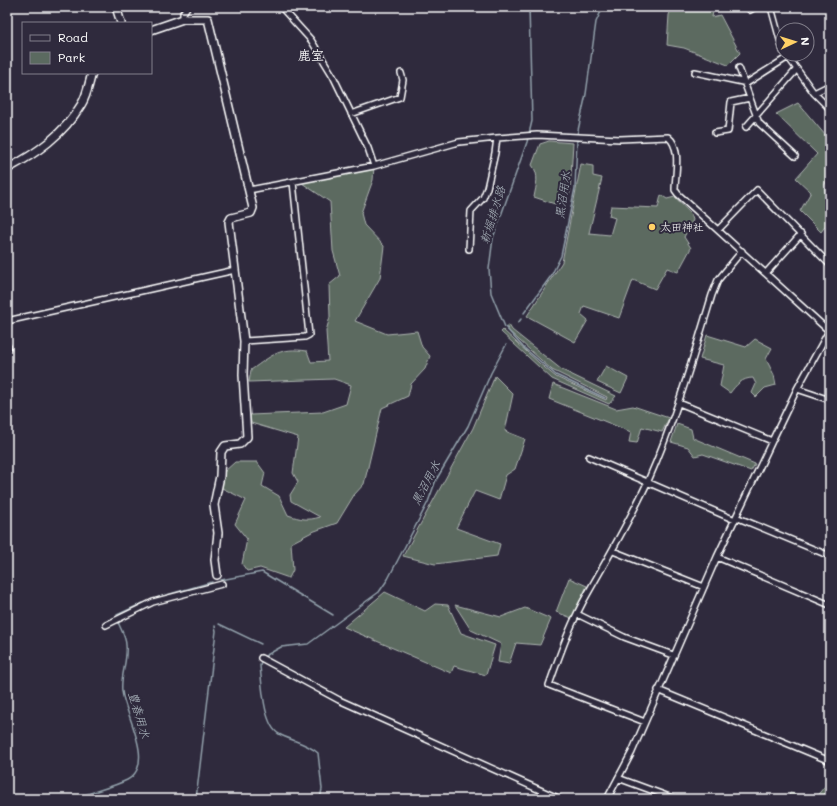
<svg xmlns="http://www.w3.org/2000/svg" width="837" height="806" font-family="Mali,'Klee One',sans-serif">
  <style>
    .green { fill: #5b6a60; stroke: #adb4b0 }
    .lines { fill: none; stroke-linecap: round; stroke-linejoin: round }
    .stream { stroke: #92a1ab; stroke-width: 1.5 }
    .minor-casing { stroke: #fff; stroke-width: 8 }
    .tertiary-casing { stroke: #fff; stroke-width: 10 }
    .minor { stroke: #2f2a3d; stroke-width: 5 }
    .tertiary { stroke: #2f2a3d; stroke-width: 7 }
    .poi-dot { fill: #ffd166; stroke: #2f2a3d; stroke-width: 1.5 }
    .labels { text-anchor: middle; stroke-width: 4; stroke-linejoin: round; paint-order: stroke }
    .poi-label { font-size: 11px; fill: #fff; stroke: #2f2a3d; text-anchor: start }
    .water-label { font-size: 12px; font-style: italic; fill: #aeb9c0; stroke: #2f2a3d }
    .quarter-label { font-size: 13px; font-weight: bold; fill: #fff; stroke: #2f2a3d }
  </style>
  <rect width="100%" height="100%" fill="#2f2a3d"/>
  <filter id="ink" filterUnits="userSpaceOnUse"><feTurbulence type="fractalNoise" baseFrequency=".025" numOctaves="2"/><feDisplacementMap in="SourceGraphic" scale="8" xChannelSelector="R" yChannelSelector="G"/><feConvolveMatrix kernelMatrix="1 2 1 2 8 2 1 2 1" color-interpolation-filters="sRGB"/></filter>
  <g filter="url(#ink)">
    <path class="green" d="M672,7H714L712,17L720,15L740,53L728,65L684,48L667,45L669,15Z
      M798,103L826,136L830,132V174L824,186L826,198L830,204V220L821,232L800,211L811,192L796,178L817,154L776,114Z
      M549,141L573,143L570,192L567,201L555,204L534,197C536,186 540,175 532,165L540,144Z
      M581,164L593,166V176L602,178L589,233L610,235L615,218L609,216L611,206L658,208L661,195L667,199L675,197L691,214L693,220L684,237L691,248L678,272L667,268L655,289L633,280L619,318L584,306L581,314L588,320L575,342L527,316L562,262Z
      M374,166L373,180L361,213L364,225L384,246L380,278L355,321L387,334L417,331L422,347L430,356L425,369L411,384L408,396L382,408L364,484L354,495L337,523L312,532L291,543L293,570L289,578L260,568L247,571L242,564L247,539L235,524L246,500L218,486L225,471L235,462H257L265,473L262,486L279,496L288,515C300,519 308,521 320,517L291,501L290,495L298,482L293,473L298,437L251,423L250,415L323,412L346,404L351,385L334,379L249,382L251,370C272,355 280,347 307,351L311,362L328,361L326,331L330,317L329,285L340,276L333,251L330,202L299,181Z
      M509,325L512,330L562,370L616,396L609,404L552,379L501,332L503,330L539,363L556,377L606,400L607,397L552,370L509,331L506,326Z
      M707,335L746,347L755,339L772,348L766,359L774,375L776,385L765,388L756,397L752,393L756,384L753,378C742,378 736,385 730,393L720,386L724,365L700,359Z
      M606,366L628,378L621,393L597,382Z
      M495,376L513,394L505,431L525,439L515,469L506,475L499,500L475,491L456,528L500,544L497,556L435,564L403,556L473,428Z
      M553,384L616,409L633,406L669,418L662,432L642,427L637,443L629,442L631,432L549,399Z
      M677,424L691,429L693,438L755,464L751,471L703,454L695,456L688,447L671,442Z
      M569,578L587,586L572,618L556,612Z
      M385,592L425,611L435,604L448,605L461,633L495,645L486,675L454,666L451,673L344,627Z
      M455,605L501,617L525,608L551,619L540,645L516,643L509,664L498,662L501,644L471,630Z
      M826,785L830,788V799H788L790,793L814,799Z"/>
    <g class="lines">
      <path class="stream" d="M529,7L532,121L527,142L493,238L489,269L491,293L505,327L523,347L556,375L605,398
        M577,135L586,94L596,22L603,7
        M524,313L551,276L561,256L575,188L577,140
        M518,323L521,319
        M221,580L262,572L333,615
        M156,598L212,582
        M117,615L143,603
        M219,624L261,644
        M265,656L281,647L308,644L379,592L388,579L428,502L436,480L468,426L491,373L506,345
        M261,661L260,666C262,683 263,725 279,734C292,741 307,743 318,753L322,789L320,799
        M75,799C92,791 111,788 127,780C157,764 124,713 122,691C120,676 128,661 126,645C126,637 121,630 118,622
        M196,799L216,631L215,626"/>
      <defs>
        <path id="minor" d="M281,7L311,40L333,76L368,148L374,166
          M771,7L783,51
          M750,10L755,7
          M183,19V13L187,7
          M786,54L814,93L830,109
          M739,68L759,123L795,156
          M695,72L747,83L788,57
          M814,93L830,85
          M351,114L400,97L403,80L401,73
          M746,127L797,69
          M715,133L728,131L731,102L750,98
          M249,190L374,166L459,142L497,138L537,135L620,139L668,137C682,148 675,174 675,190L678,194L829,331
          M718,230L757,190L830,265
          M469,249L471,211L483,198L487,188L495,153L497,138
          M766,273L801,234
          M7,321L235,270
          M244,341L305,337L309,335L293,182
          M797,389L830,400
          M679,403L772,441
          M589,457L735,520
          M736,517L830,556
          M613,551L704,587
          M717,557L830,605
          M577,614L624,637L673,655
          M106,625L153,602L222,584
          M261,658L339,700L560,799
          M658,690L830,761
          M645,722L549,685C560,654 571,622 588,593C609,556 630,520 648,481C675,420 693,358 712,295L718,280L742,251
          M618,778L675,799
          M607,799L632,752L717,557L772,441L797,389L830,329"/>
        <path id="tertiary" d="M116,7L121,23
          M151,30L183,19H208L253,208L251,213L231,218L229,222L244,341L243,375L247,437L240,444L225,446L221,452L220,476L214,505L218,533L215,560L217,575
          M7,169C37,153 63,135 81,105C87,96 89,83 92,73
          M7,347V348"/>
      </defs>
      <use href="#minor" class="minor-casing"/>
      <use href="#tertiary" class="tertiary-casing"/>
      <use href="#minor" class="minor"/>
      <use href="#tertiary" class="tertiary"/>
    </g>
  </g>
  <circle class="poi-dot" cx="652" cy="227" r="4"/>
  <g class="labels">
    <g class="poi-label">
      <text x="660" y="231">太田神社</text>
    </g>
    <g class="water-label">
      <text transform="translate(563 195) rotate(-82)" y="4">黒沼用水</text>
      <text transform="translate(493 215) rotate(-73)" y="4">新堀排水路</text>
      <text transform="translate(426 483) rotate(-62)" y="4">黒沼用水</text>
      <text transform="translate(139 715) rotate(74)" y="4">豊春用水</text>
    </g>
    <g class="quarter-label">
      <text x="311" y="60">鹿室</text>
    </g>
  </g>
  <rect width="837" height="806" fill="none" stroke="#2f2a3d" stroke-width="24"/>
  <rect x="12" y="12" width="813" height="782" fill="none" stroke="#fff" stroke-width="1.5" filter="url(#ink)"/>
  <rect x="22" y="22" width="130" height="52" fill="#2f2a3d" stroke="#827f8b"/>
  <rect x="30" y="35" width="20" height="6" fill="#2f2a3d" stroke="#827f8b"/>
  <text x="58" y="42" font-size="12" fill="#ffffff">Road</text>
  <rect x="30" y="52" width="20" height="12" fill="#5b6a60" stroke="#827f8b"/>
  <text x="58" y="62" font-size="12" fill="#ffffff">Park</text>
  <g transform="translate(795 42) rotate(86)"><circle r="19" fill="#2f2a3d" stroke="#827f8b"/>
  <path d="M0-3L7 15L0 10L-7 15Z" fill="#ffd166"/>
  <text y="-6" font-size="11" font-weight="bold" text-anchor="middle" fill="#ffffff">N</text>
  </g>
</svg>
